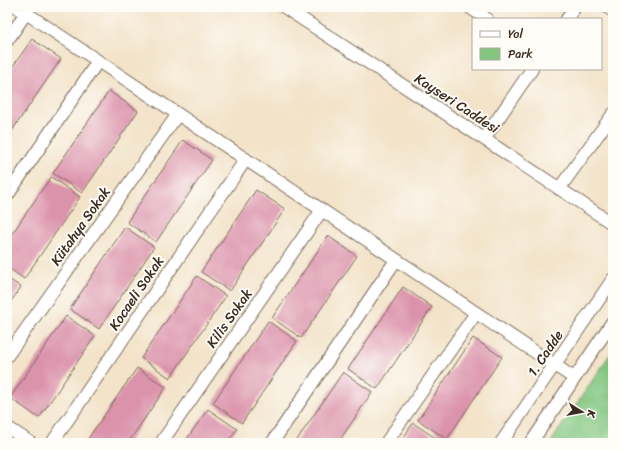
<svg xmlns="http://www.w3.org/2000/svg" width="620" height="450" font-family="Sriracha,sans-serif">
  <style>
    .green { fill: #82c680; stroke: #5e784f }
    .building { fill: #db93ab }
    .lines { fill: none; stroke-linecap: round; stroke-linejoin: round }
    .minor-casing { stroke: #7b6b5a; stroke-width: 14 }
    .minor { stroke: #fff; stroke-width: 12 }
    .labels { text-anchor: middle; stroke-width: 4; stroke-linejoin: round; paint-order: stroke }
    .street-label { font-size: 14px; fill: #3b2a1e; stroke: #fdfcf7 }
  </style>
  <rect width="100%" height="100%" fill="#fdfcf7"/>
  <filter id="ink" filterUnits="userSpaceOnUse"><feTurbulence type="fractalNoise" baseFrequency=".025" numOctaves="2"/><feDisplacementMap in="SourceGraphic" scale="8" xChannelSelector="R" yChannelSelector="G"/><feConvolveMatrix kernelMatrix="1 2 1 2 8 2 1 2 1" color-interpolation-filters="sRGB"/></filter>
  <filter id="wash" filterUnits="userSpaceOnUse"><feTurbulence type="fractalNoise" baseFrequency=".012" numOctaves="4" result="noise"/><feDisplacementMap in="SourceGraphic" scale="16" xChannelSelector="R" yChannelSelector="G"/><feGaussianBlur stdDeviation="0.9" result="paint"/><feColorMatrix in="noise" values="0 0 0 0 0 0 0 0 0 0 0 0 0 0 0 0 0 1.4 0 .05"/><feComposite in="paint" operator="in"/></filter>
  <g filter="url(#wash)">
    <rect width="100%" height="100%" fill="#f3e3c9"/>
    <path class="green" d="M613,350V443H550Z"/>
    <g id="blocks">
      <path class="building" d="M32,39L61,59L7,138V75Z
        M109,91L138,111L82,193L53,173Z
        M183,140L212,160L156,242L127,222Z
        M51,177L80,197L24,279L7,267V241Z
        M256,190L285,209L230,291L201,272Z
        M125,227L154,247L99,329L70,309Z
        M328,236L357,256L301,338L272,318Z
        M197,276L226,296L170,378L141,358Z
        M7,278L21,287L7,307Z
        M403,287L432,307L377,389L348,369Z
        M66,316L95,336L39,418L10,398Z
        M268,321L297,341L242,423L213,403Z
        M473,338L502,357L447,439L418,420Z
        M137,368L166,387L128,443H85Z
        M343,372L372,392L338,443H295Z
        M208,409L237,429L227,443H184Z
        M413,423L443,443H400Z"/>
    </g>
  </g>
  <g filter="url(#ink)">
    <use href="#blocks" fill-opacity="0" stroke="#7b6b5a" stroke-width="1"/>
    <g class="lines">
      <defs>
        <path id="minor" d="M17,7L574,378
          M284,7L613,224
          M469,7L487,19
          M607,7L613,11
          M567,19L575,7
          M7,41L26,13
          M484,139L532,69
          M559,189L613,114
          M7,196L98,61
          M7,356L178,114
          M7,427L31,443
          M52,443L246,159
          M161,443L322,210
          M272,443L396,260
          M386,443L476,313
          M501,443L613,279
          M531,443L613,321"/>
      </defs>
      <use href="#minor" class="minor-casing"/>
      <use href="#minor" class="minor"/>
    </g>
  </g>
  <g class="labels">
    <g class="street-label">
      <text transform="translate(457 103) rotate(33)" y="5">Kayseri Caddesi</text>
      <text transform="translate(80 226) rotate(-55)" y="5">Kütahya Sokak</text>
      <text transform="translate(136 293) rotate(-56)" y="5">Kocaeli Sokak</text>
      <text transform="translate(229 318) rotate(-55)" y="5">Kilis Sokak</text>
      <text transform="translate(545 353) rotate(-56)" y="5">1. Cadde</text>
    </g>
  </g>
  <rect width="620" height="450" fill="none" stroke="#fdfcf7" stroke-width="24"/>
  <rect x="472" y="18" width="130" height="52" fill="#fdfcf7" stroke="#afa8a0"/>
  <rect x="480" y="31" width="20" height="6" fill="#ffffff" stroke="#afa8a0"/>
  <text x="508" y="38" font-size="12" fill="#3b2a1e">Yol</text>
  <rect x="480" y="48" width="20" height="12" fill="#82c680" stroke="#afa8a0"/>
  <text x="508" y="58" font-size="12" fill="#3b2a1e">Park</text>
  <g transform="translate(582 412) rotate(101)" stroke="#fdfcf7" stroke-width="3" paint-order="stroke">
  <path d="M0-3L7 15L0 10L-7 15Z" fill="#3b2a1e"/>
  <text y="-6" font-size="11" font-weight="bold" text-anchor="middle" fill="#3b2a1e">K</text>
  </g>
</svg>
